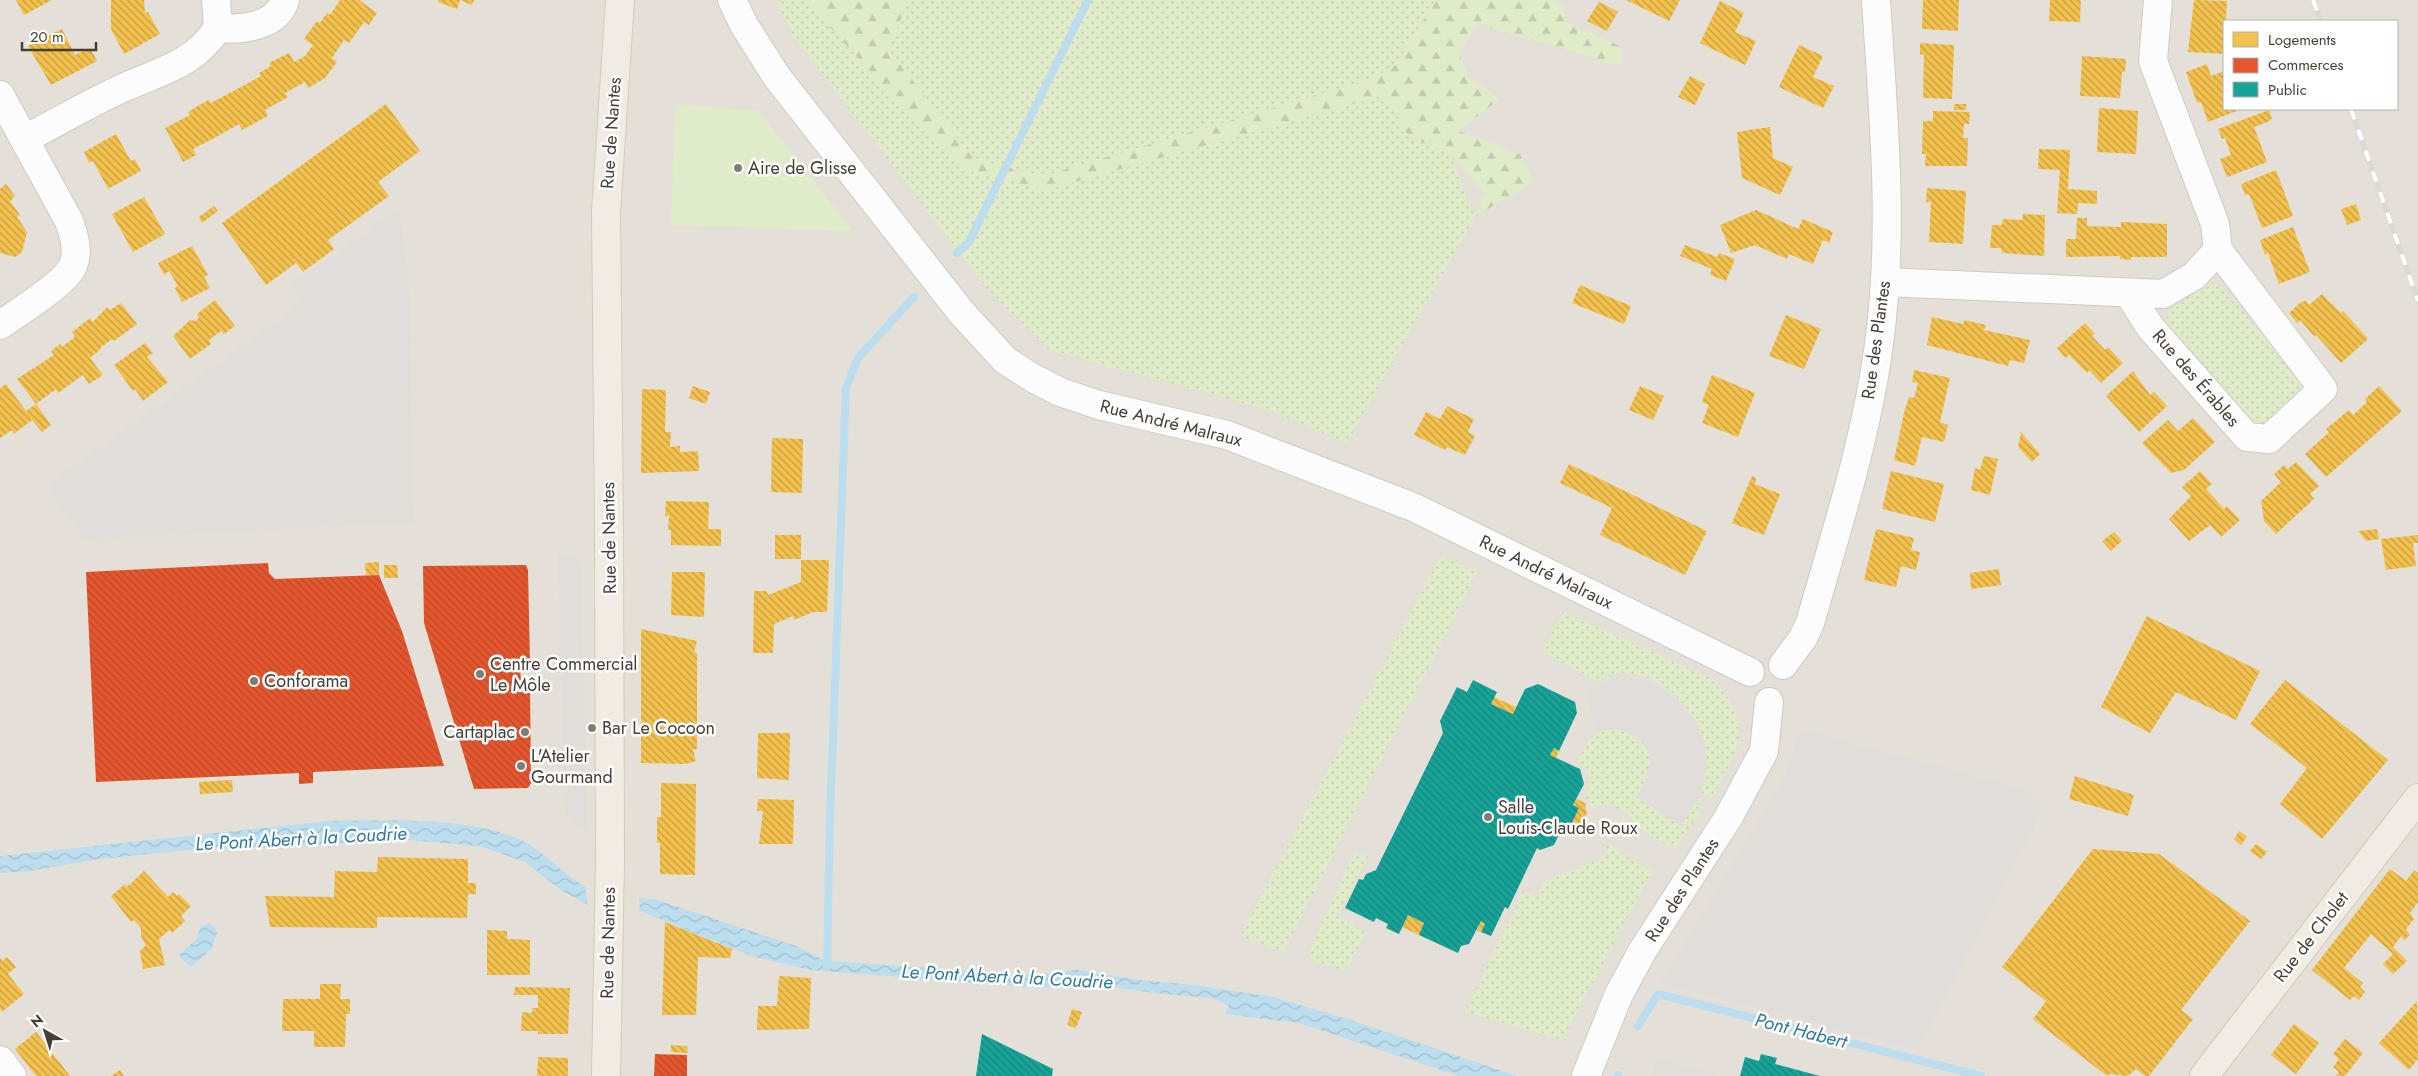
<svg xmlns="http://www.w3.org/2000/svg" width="2418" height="1076" font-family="Jost,sans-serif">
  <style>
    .residential { fill: #e5e0d7; fill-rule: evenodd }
    .grass { fill: url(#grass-dots) }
    .forest { fill: url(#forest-firs) }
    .pitch { fill: #e0ebca }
    .parking { fill: #e0ddda }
    .water { fill: url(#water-waves) }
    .homes { fill: url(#homes-back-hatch) }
    .shops { fill: url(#shops-back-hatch) }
    .public { fill: url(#public-back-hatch) }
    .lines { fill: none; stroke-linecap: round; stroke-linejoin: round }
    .stream { stroke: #bde; stroke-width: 8 }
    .minor-casing { stroke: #cdcac6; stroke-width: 30 }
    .major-casing { stroke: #d3c9b8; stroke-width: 30 }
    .minor { stroke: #fdfcfc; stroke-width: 28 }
    .major { stroke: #f1ece3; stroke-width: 28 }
    .rail-casing { stroke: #d9d9d8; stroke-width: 5.5 }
    .rail { stroke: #fff; stroke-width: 4; stroke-dasharray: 11; stroke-linecap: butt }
    .poi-dot { fill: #827c75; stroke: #fff; stroke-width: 2 }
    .labels { text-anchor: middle; stroke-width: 5; stroke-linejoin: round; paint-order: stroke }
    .street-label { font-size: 18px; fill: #473f36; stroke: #fff }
    .poi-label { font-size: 18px; fill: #473f36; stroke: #fff; text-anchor: start }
    .water-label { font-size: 19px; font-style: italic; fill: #2d78a2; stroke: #fff }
  </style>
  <defs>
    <pattern id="grass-dots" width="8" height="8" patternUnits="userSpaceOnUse" patternTransform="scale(1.25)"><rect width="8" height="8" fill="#e0ebca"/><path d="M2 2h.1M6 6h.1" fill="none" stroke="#c2cbae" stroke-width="1.8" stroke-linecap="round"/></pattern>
    <pattern id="forest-firs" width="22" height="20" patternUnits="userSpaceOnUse" patternTransform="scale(1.25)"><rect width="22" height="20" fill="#e0ebca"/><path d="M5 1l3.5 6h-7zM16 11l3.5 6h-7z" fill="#c2cbae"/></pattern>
    <pattern id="water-waves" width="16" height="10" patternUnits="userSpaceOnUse" patternTransform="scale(1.25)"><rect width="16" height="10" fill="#bde"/><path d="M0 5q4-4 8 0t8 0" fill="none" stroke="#a2bfcd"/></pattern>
    <pattern id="homes-back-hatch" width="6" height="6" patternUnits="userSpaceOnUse" patternTransform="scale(1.25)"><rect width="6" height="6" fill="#f2c14e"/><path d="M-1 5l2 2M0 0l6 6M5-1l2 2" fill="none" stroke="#c69e42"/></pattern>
    <pattern id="shops-back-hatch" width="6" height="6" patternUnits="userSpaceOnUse" patternTransform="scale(1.25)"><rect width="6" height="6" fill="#e4572e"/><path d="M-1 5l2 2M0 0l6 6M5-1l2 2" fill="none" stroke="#bb4928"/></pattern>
    <pattern id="public-back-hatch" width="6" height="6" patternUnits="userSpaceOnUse" patternTransform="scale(1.25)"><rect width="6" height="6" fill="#17a398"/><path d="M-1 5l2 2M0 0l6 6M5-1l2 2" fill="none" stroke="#17867d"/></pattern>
  </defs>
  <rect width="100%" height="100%" fill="#f1eeea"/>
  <path class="residential" d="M0,0H2418V1076H0ZM2224,21H2397V109H2224Z"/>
  <path class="grass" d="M775,0H1436L1396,65L1409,137L1449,153L1475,217L1347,443L1272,411L1050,350L989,291L795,39Z
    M2209,281L2220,286L2301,377C2306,400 2285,411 2270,426H2251L2165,327L2168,313L2200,283Z
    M1441,555L1477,573L1283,952L1240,936Z
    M1563,612L1711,678C1728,693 1741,715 1739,739C1738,751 1718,786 1712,799L1700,792C1727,740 1673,668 1616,673C1610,674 1602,679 1596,682L1542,651Z
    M1616,728C1661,747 1654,758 1637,798L1682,827L1694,803L1701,811L1675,849L1639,829L1628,814L1608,804L1591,808L1589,800L1584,798L1590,784L1584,766L1577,762C1590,738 1588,732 1616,728Z
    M1609,844L1652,872L1562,1040L1465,1012L1523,891L1538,897L1545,881L1598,860Z
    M1354,852L1368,857L1338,916L1366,933L1348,967L1342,970L1310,959L1309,952Z"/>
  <path class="forest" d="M805,0H908L889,50L974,159L1043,176L1374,78L1396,65L1436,0H1556L1565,7L1564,21L1622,47L1621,66L1478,24L1459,53L1468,76L1500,99L1458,131L1520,154L1533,182L1475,217L1485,193L1449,153L1409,137L1385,95L1046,190L960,169Z"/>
  <path class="pitch" d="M676,104L758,111L853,231L671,225Z"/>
  <path class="parking" d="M399,209L409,281L413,522L86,539L45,487L303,302L292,284Z
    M558,552L581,561L587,831L565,813Z
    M1629,676L1657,685L1682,704L1697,727L1706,751L1703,786L1682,827L1637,797L1649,774V752L1640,738L1616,729L1597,731L1586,693L1613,678Z
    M1800,729L2026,790L2041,814L1917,1051L1661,983L1784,778Z
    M1658,1058L1720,1076H1652Z"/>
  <path class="water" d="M329,821C386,821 472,816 523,841C547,853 561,874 585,886L588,905L561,890L525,862L480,846L394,839L269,848H207L100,859L30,871L0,873V856Z
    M639,898L654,899L688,910L796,946L822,959L829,961L1017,974H1038L1078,970L1139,980L1194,985L1273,997L1354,1021L1517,1076H1459L1299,1023L1225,1014L1229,1005L1211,998L1154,993L1087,983L1040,988L811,970L754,957L640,911Z
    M209,923L215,927L217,933L212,948L191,968L179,955L197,939L200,928Z"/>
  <path class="homes" d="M16,0H52L24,15Z
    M111,0H144L145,13L148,12L160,34L124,54L111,29Z
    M340,0H359L377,13L369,25L364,22L349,43L344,40L332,58L337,62L325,78L308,88L305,82L285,93L288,97L265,110L268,116L242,130L239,124L216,137L193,149L196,155L183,162L165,128L190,115L188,112L199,105L209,100L211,103L261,76L259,73L271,66L269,63L289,53L294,62L305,56L313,45L304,39L317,21L320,23L327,13L330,15Z
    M438,0H474L472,5L460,0L457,9L438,2Z
    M1626,0H1680L1669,21Z
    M1923,0H1959L1958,31L1922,29Z
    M2050,0H2081L2080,22L2049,21Z
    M2194,0L2227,1L2224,54L2188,52Z
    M1720,1L1744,13L1735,32L1756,41L1745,65L1700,43Z
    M1599,2L1618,12L1607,31L1587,21Z
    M62,29L75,55L90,48L97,61L51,85L28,46Z
    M1920,43L1954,45L1952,99L1923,98L1924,55L1920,54Z
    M1799,45L1823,56L1813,77L1834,86L1823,108L1779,87Z
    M2082,56L2126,59L2125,72H2122L2120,98L2080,96Z
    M2207,64L2211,76L2224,71V109H2242L2208,122L2201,102L2197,103L2186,72Z
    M1690,76L1705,84L1695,105L1678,97Z
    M386,104L420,151L378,182L389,196L328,240L334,249L303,272L296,263L266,285L222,223Z
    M1954,104H1966V110H1954Z
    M2099,108L2138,111L2136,154L2097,152Z
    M2269,110L2272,118L2270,121L2254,127L2267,162L2227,177L2220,159L2231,155L2225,138L2222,139L2218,129Z
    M1933,111L1970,112L1969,124H1964L1963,138H1968L1967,166H1925L1926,154H1922L1923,121H1933Z
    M1770,127L1773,158L1793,167L1780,195L1742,178L1737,132Z
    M116,134L131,161L135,159L141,171L108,189L93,161L89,163L84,152Z
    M2039,149L2070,150L2068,189L2097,191V204L2078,203L2077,214L2057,213L2060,170L2038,169Z
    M2276,170L2293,216L2262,228L2249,194L2245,195L2241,184Z
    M6,184L15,196L10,201L20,215L17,217L27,232L22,252L15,257L0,253V189Z
    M1927,188L1966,191L1963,244L1929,242L1931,202H1926Z
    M144,197L165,234L133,252L112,214Z
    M2356,204L2361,220L2347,225L2341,209Z
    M214,206L218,211L202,223L199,217Z
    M1756,210L1798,229L1803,219L1833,232L1829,243L1823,240L1813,264L1789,254L1787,259L1755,245L1731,253L1720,225Z
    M2023,214L2045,215L2044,256L2002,253L2001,248H1990L1992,225H2002L2003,219L2022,220Z
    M2077,218H2087V226L2121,227V222L2167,224V257H2131V260L2120,259V256L2066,257V239H2076Z
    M2293,227L2310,272L2279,284L2268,253L2265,255L2260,240Z
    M1685,245L1717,257L1719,253L1735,259L1726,281L1710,275L1712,269L1680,256Z
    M192,246L208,275L204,277L210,288L182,302L175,288L178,286L169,271L164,275L158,263Z
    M1580,285L1631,306L1624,324L1572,303Z
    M2322,294L2341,313L2343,311L2368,339L2341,363L2316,335L2314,336L2300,320L2297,323L2289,313L2301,302L2306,301L2309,305Z
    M215,300L235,326L224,334L221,331L209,340L211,344L190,359L173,336L190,320L195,321L199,318L197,314Z
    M121,303L137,324L114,341L112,339L100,348L101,349L90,358L103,375L89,384L83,375L58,393L56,389L36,404L17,379L54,355L51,351L60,344L62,347L75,337L72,332L90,318L93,322L107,307L110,310Z
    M1786,315L1821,329L1804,369L1769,356Z
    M1932,317L1963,324L1965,320L1986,325L1984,330L2030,340L2024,363L2010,360L2008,366L1927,345Z
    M2085,323L2095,334L2092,336L2105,350L2108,347L2123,363L2101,383L2089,370L2087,373L2069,355L2065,358L2057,348Z
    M145,343L153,353L147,357L168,382L143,401L135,389L133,391L114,365Z
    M1914,370L1950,378L1940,422L1948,425L1944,442L1922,437L1915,466L1894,460L1904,413L1909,397L1914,398L1918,383L1912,382Z
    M2133,371L2150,395L2154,392L2167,406L2139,432L2106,396Z
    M1712,375L1755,393L1738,437L1702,423L1709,405L1702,402Z
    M6,384L26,411L36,404L51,425L42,432L32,420L14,434L12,430L0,438V388Z
    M693,386L710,392L706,404L689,398Z
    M1640,386L1664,396L1653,420L1629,410Z
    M2379,386L2402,411L2326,477L2305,454L2329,432L2326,429L2349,410L2353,415L2367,402L2365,399Z
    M642,389L666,390L665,432H671L670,447L680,446V452L698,451L699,471L641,473Z
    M1447,406L1474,419L1468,432L1475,436L1465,455L1447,447L1445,450L1414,435L1426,412L1440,419Z
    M2193,418L2215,442L2184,470L2171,473L2142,443L2168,420L2178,431Z
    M2021,432L2040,454L2032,462L2018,447Z
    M772,438L803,439L802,493L771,492Z
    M1984,456L1998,459L1990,495L1971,490L1975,468L1980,470Z
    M2296,462L2319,486L2310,494L2314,499L2276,534L2264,521L2261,501L2281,482L2274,474L2284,465L2288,469Z
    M1569,464L1707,531L1685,575L1600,535L1612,508L1560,483Z
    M1891,471L1944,484L1935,522L1882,509Z
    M2200,471L2212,484L2206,489L2224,509L2227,506L2240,520L2221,537L2210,525L2189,541L2169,519L2191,496L2182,487Z
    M1752,476L1756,478L1755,484L1780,494L1764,535L1732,523Z
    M666,501L709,502L708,529H721V546L671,545V530H668L669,516H665Z
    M1876,529L1914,538L1911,550L1920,552L1916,570L1901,566L1896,587L1864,580Z
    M2377,529L2379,539L2366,541L2358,531Z
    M2114,532L2122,541L2111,551L2102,541Z
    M775,535H801V559H775Z
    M2418,535V543H2413L2416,566L2386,570L2381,539Z
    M801,560H829L827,612H813L794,620L793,616L774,624L773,653H753L754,591H767L768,595L801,582Z
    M379,562V575H366L365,563Z
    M384,565H397L398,578H384Z
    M1999,569L2001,585L1971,589L1970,573Z
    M672,572H705L704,617L671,615Z
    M2147,616L2260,671L2236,720L2176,692L2150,733L2101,707Z
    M641,629L697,641L694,652L697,653V749L693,750L696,761L686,764L641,763Z
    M2285,680L2388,760L2322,839L2280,804L2307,768L2250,724Z
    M1494,697L1516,707L1513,714L1491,704Z
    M758,733H790L789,780L757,778Z
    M1554,748L1559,751L1556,758L1550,755Z
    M2075,776L2134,795L2128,816L2069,799Z
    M232,780L233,792L200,794L199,782Z
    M661,783L696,784L695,875L660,874V843H657V817H661Z
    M758,799L794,800L793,844H759L763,811H757Z
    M1577,799L1585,803L1587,813L1578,833L1570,835L1561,831V829L1563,826L1569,829L1579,808L1573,805Z
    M2239,831L2247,837L2241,845L2234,839Z
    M2256,844L2267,852L2261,859L2250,851Z
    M2093,849L2159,854L2250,921L2181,1010L2193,1019L2149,1076H2145L2136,1069L2128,1076L2109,1074L2107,1076L2033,1019L2046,1001L2002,967Z
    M378,857L468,859V883H476V894H468L467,918L377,917V928L270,927L265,896L334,897L335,871L377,872Z
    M2390,869L2406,881L2414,870L2418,873V902L2410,913L2414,919L2406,929L2410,935L2404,940L2401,936L2393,947L2407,961L2393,974L2383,964L2393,954L2371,934L2344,968L2363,983L2360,987L2365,992L2359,1000L2354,996L2350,1000L2312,970Z
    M144,871L168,897L173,892L177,896L179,894L191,906L181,916L185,921L172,933L169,930L159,939L165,965L143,969L140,951L146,945L141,937V928L134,920L131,922L111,896L125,884L127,887Z
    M1408,915L1424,923L1419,935L1402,927Z
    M1481,921L1485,924L1481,932L1477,930Z
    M665,922L732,949L730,958L698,957L696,1015H662Z
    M487,930L507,931V939L530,940V975H487Z
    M0,957L2,961L7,957L16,967L8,974L24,994L2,1012L0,1008Z
    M779,976L811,978L809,1029L757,1030L758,1006H777Z
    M320,984H341L340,999H350V1014H346L345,1047H314V1031H282L283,999H320Z
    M515,987L570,988L568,1034H538V1031H521L522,1012L532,1013V1008H538V995H514Z
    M2417,1001L2418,1059L2409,1070L2379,1043Z
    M1072,1009L1082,1012L1076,1028L1067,1025Z
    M2294,1024L2319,1043L2296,1074L2271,1055Z
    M36,1032L70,1076H36L15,1049Z
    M2345,1039L2363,1053L2345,1076H2336L2339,1072L2333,1067L2339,1059L2333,1054Z
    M671,1045L687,1046L688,1053L671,1052Z
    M538,1057L568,1058V1076H537Z
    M120,1070L124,1076H111Z"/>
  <path class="shops" d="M268,563L269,573L275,579L379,575L402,631L444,766L313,772V783L299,784V773L96,782L86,572Z
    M526,565L528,570L530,662L527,667H520L521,683L527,682L530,686L531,783L528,788L474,789L424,623L423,566Z
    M655,1054L687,1055V1076H654Z"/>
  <path class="public" d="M1473,680L1497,692L1491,704L1513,714L1525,689L1538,684L1575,702L1577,713L1559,751L1554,748L1550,755L1580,769L1584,784L1573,805L1579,808L1569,829L1563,826L1554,845L1540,850L1537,848L1508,909L1505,907L1491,936L1481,932L1485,924L1481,921L1469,944L1461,946L1458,953L1419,935L1424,923L1408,915L1399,934L1386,928L1388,924L1376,918L1374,922L1345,908L1359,879L1363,880L1366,874L1376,870L1443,733L1440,721L1457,687L1467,692Z
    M982,1034L1053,1069L1052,1076H976Z
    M1761,1054L1777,1058L1775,1064L1820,1076H1740L1745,1057L1759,1061Z"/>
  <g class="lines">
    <path class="stream" d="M957,253L969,242L1088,0
      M827,966L830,818L846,388L858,358L914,297
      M1638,1026L1658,994L1981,1076
      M1617,1076L1618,1075"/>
    <defs>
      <path id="minor" d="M732,0L744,25L777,77L961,312L1005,360L1033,378L1060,392L1099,405L1227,435L1413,507L1750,672
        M218,28C241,30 277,27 285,0
        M0,95L69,221C74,235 79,251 73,266C65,284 17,313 0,325
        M25,139C58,122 91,102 125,87C163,70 193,65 218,28L216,0
        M1885,282L2163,294L2194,276L2218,250L2215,224L2153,61L2158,0
        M2129,294L2150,327L2247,437L2269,439L2323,389L2218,250
        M1783,665L1803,638L1810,623C1837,528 1868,434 1880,336C1894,225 1883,111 1876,0
        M0,1060L12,1076
        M1586,1076L1619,994L1643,950L1728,818L1764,751L1769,702"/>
      <path id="major" d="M606,1076L610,861L609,531L606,212L620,0
        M2204,1076L2418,798"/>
    </defs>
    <use href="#minor" class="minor-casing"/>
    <use href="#major" class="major-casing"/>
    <use href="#minor" class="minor"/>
    <use href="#major" class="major"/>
    <defs>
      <path id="rail" d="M2313,0L2321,21
        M2351,109L2418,301"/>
    </defs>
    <use href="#rail" class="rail-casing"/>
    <use href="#rail" class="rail"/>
  </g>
  <g class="poi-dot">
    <circle cx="738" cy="168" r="5"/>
    <circle cx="480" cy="674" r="5"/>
    <circle cx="254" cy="681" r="5"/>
    <circle cx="592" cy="728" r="5"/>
    <circle cx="525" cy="732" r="5"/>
    <circle cx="521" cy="766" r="5"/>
    <circle cx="1488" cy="817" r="5"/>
  </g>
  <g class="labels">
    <g class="street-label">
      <text transform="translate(611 133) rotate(-86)" y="6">Rue de Nantes</text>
      <text transform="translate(1876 340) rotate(-82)" y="6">Rue des Plantes</text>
      <text transform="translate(2196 378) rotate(49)" y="6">Rue des Érables</text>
      <text transform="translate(1171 423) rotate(14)" y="6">Rue André Malraux</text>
      <text transform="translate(609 538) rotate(-91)" y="6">Rue de Nantes</text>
      <text transform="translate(1546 572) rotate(26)" y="6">Rue André Malraux</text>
      <text transform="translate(1682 890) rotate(-57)" y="6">Rue des Plantes</text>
      <text transform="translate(2311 937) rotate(-52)" y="6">Rue de Cholet</text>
      <text transform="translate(608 943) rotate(-89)" y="6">Rue de Nantes</text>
    </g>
    <g class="poi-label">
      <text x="748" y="174">Aire de Glisse</text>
      <text x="490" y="670">Centre Commercial<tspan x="490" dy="21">Le Môle</tspan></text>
      <text x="264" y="687">Conforama</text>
      <text x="602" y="734">Bar Le Cocoon</text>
      <text x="515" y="738" text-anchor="end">Cartaplac</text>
      <text x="531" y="762">L'Atelier<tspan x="531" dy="21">Gourmand</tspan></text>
      <text x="1498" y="813">Salle<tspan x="1498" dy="21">Louis-Claude Roux</tspan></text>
    </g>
    <g class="water-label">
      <text transform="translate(301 838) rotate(-3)" y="7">Le Pont Abert à la Coudrie</text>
      <text transform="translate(1007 976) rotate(3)" y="7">Le Pont Abert à la Coudrie</text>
      <text transform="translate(1801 1030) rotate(14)" y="7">Pont Habert</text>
    </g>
  </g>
  <rect x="2223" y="20" width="175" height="90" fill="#ffffff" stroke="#b5b2af"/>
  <rect x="2233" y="32" width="25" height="15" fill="#f2c14e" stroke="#b5b2af"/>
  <text x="2268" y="45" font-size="15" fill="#473f36">Logements</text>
  <rect x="2233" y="58" width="25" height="15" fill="#e4572e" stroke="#b5b2af"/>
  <text x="2268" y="70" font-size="15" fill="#473f36">Commerces</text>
  <rect x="2233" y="82" width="25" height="15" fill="#17a398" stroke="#b5b2af"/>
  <text x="2268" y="95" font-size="15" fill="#473f36">Public</text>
  <g transform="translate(45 1031) rotate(321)" stroke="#ffffff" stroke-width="4" paint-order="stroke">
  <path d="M0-4L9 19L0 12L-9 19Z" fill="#473f36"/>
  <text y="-8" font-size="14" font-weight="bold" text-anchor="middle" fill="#473f36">N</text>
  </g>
  <path d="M22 42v8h74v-8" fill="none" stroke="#473f36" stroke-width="2.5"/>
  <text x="30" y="42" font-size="15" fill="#473f36" stroke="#ffffff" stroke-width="4" paint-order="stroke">20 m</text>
</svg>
